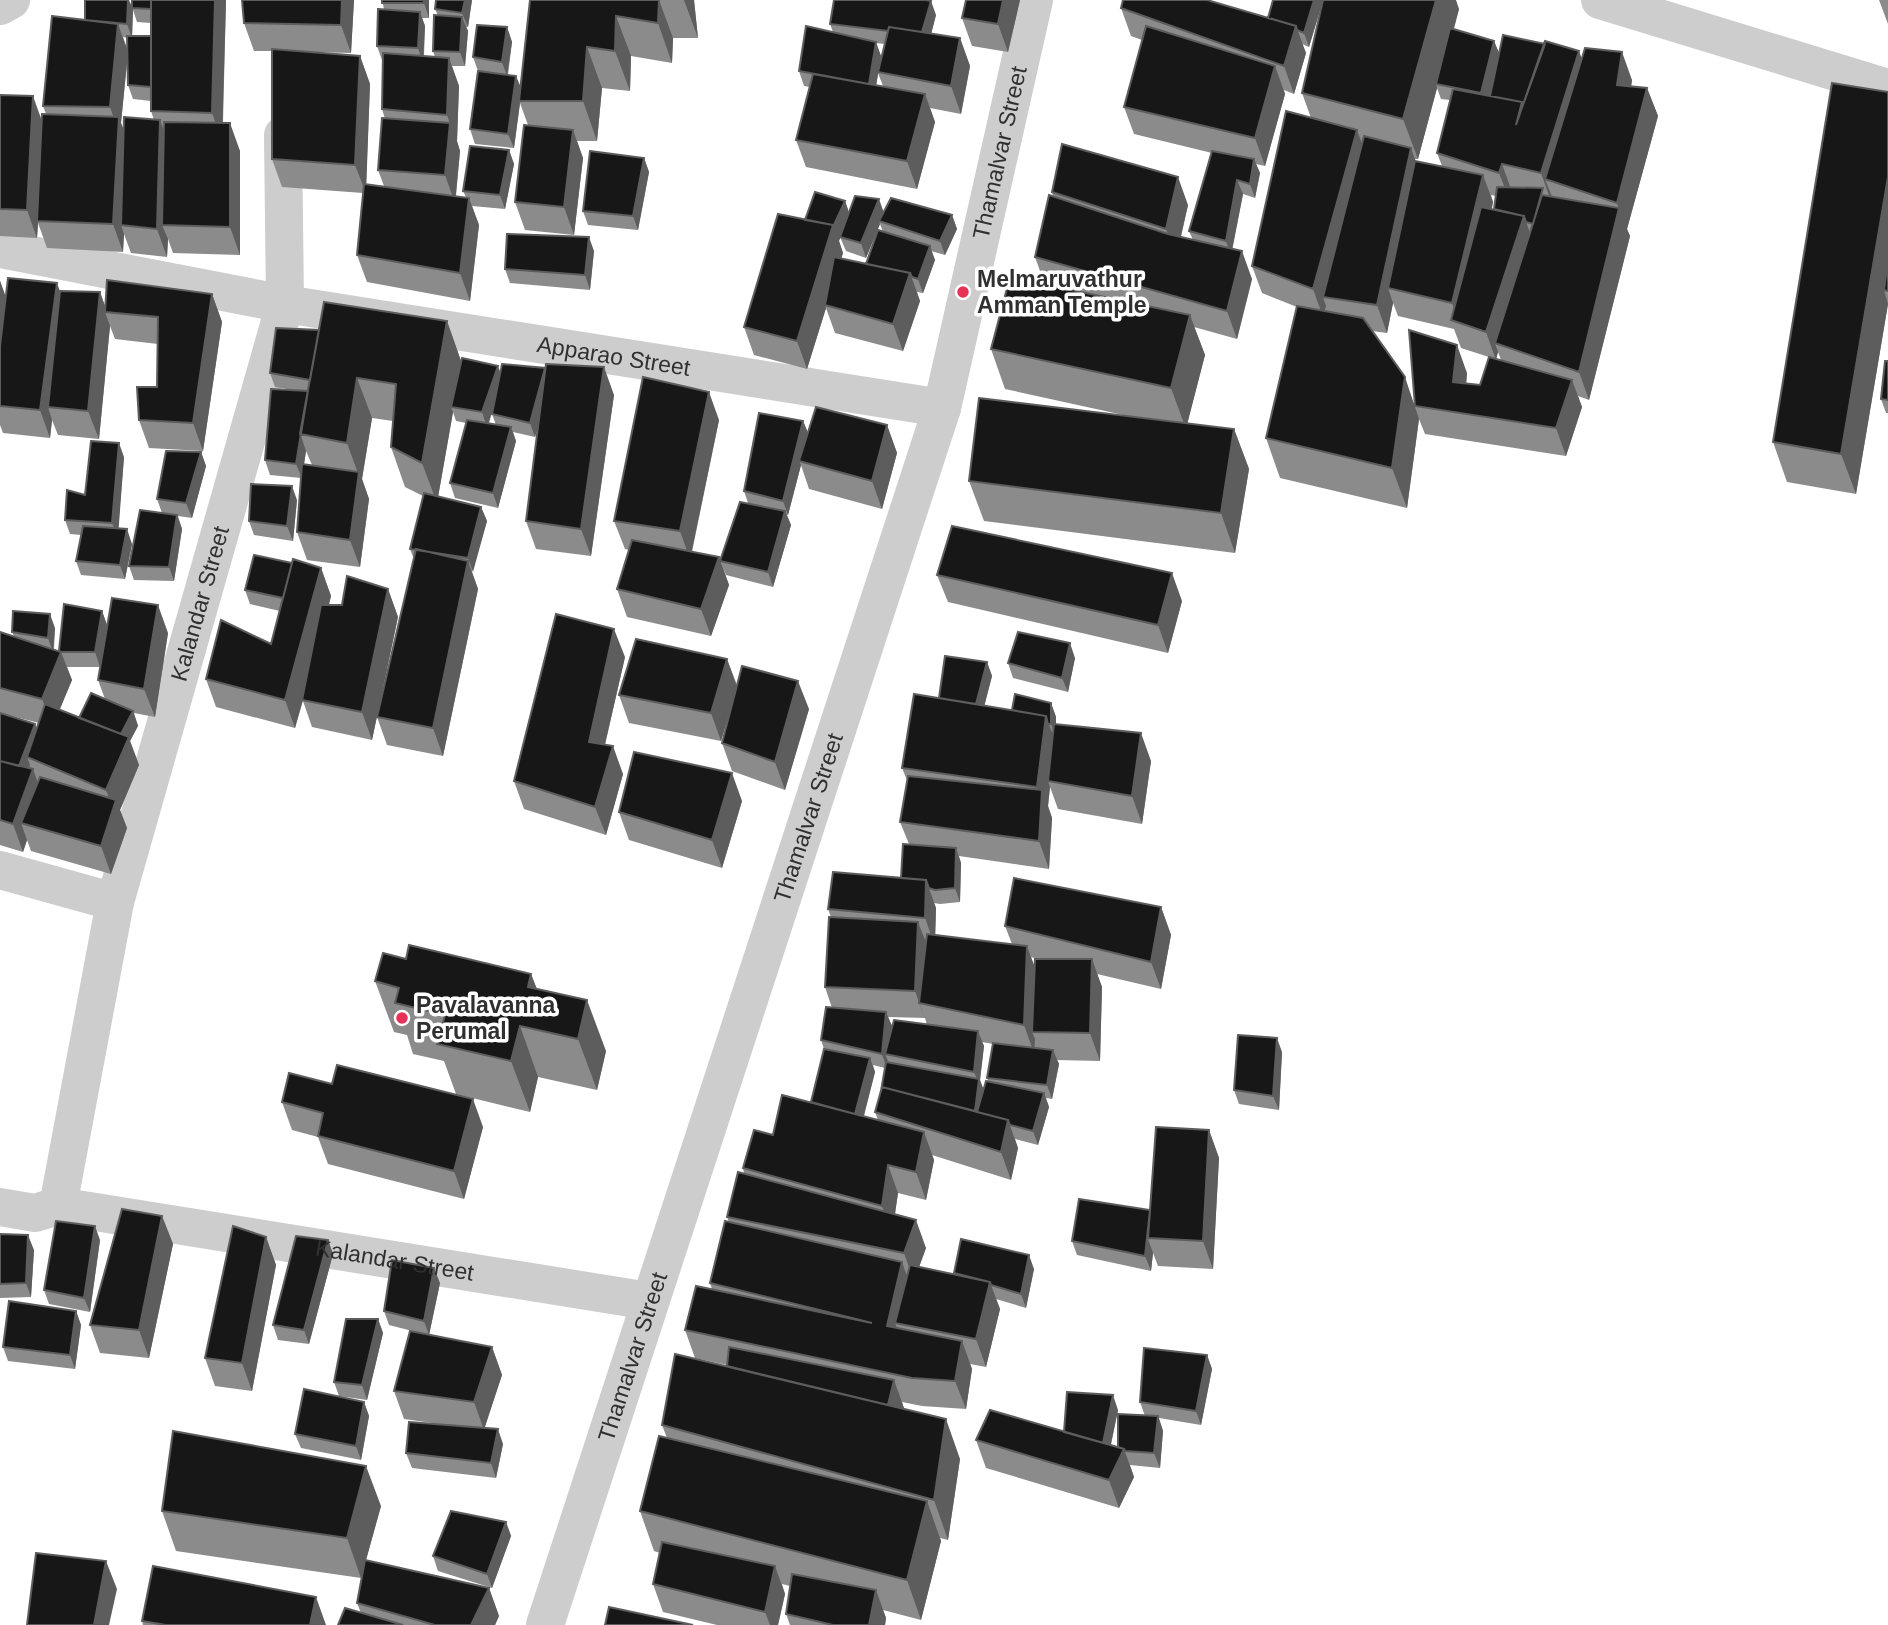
<svg xmlns="http://www.w3.org/2000/svg" width="1888" height="1625" font-family="Arial,sans-serif">
  <style>
    .lines { fill: none; stroke-linecap: round; stroke-linejoin: round }
    .minor { stroke: #cdcdcd; stroke-width: 38 }
    .tertiary { stroke: #cdcdcd; stroke-width: 38 }
    .wall { fill: #8b8b8b; fill-rule: evenodd }
    .shaded-wall { fill: #5d5d5d }
    .building { fill: #171717; stroke: #5d5d5d; stroke-width: 2 }
    .poi-dot { fill: #e83156; stroke: #fff; stroke-width: 2.5 }
    .labels { text-anchor: middle; stroke-width: 7; stroke-linejoin: round; paint-order: stroke }
    .street-label { font-size: 23px; fill: #303030; stroke: #fff }
    .poi-label { font-size: 23px; font-weight: bold; fill: #303030; stroke: #fff; text-anchor: start }
  </style>
  <rect width="100%" height="100%" fill="#fff"/>
  <g class="lines">
    <g class="minor">
      <path d="M1600,0L1888,88"/>
      <path d="M0,6L11,0"/>
      <path id="s1" d="M0,249L285,304L942,408"/>
      <path d="M0,870L115,902"/>
      <path id="s2" d="M58,1206L649,1301"/>
      <path id="s3" d="M0,1207L35,1213L58,1206L115,902L285,304L283,135"/>
    </g>
    <path class="tertiary" id="s4" d="M545,1625L942,408L1034,0"/>
  </g>
  <path class="wall" d="M132,0H226L223,123L240,151V255L173,253L168,239L167,257L131,253L124,234L123,252L47,248L38,223L37,238L0,236V95L42,122L46,114L43,106L85,20L132,7ZM133,10L137,22L151,23V36H132ZM123,37L127,38V48ZM127,63L128,85L133,99L151,101V111L154,120L123,128L121,123Z
    M354,0L351,53L311,52L360,56L370,84L366,184L384,186L378,170L385,119L382,109L383,60H382L377,46L384,9L382,0H429V18H422L425,26L424,56L435,57L433,51L438,16L435,9L472,0L468,27H466L468,31L465,66H452L459,86L457,141L460,151L456,196L466,197L463,191L509,150L514,164L505,209L472,206L479,225L470,301L367,282L357,255L363,193L282,187L272,159V51H254L244,23Z
    M530,0H694L698,38H673L672,63L631,56L630,91L602,88L597,141H577L583,158L574,235L525,230L515,202L528,125L520,103L514,148L475,144L470,129L478,71L473,57L507,27L512,42L508,75L520,87Z
    M1020,0L1008,52L972,46L962,18Z
    M1273,0L1459,9L1454,29L1494,41L1499,54L1582,59L1632,80L1631,87L1647,88L1658,116L1627,229L1630,236L1589,400L1578,396L1582,407L1566,456L1425,434L1419,419L1407,508L1280,478L1266,438L1297,307L1262,293L1252,266L1311,118L1302,93L1322,4L1309,47L1302,44L1306,53L1294,94L1284,90L1285,94L1265,166L1256,164L1260,173L1255,198L1243,194L1232,249L1252,279L1237,339L1194,327L1205,355L1187,423L1234,429L1249,469L1235,553L984,521L969,481L1128,416L1005,389L991,349L1045,285L1035,257L1053,196L1052,192L1188,205L1181,237L1193,240L1189,231L1212,153L1134,134L1124,107L1142,40L1131,36L1121,8L1268,18ZM1437,88L1441,99L1450,100L1437,153L1442,166L1416,161L1415,159H1418ZM1491,195L1496,196L1494,209H1492L1493,202ZM1393,303L1398,316L1454,329L1461,348L1489,357L1480,385L1466,384L1467,373L1414,404L1372,331L1387,333ZM1498,352L1501,360L1496,359Z
    M1879,0H1888V24Z
    M936,15L931,34L960,38L970,66L961,114L930,108L935,122L917,189L806,167L796,140L810,87L804,86L799,71L833,32L830,24ZM876,43L884,44L879,67L881,56ZM878,73L883,86L876,85Z
    M1888,92V304L1856,494L1787,482L1773,442Z
    M644,158L649,172L638,230L588,225L583,211Z
    M845,201L849,213L884,212L952,215L957,229L945,255L931,251L935,260L923,293L917,292L920,301L903,351L835,333L826,308L807,369L754,355L744,327L805,220ZM880,224L883,232L866,264L841,259L843,253L839,241L840,237L846,251L866,258Z
    M594,251L590,290L510,283L505,269Z
    M0,281L6,297L60,293L100,292L105,306L212,294L222,322L203,451L149,448L139,420L157,387L158,344L115,339L110,326L99,439L58,435L52,420L50,438L3,433L0,425Z
    M447,321L461,361L500,373L614,395L591,556L536,549L526,521L538,428L535,437L513,432L516,441L498,508L455,498L450,483L466,423L456,421L453,412L438,497L481,507L487,521L472,572L478,589L443,756L387,745L377,717L414,559L410,549L423,496L405,487L391,447L393,421L372,418L362,479L369,499L360,567L307,560L297,532L301,478L270,475L265,460L293,390L275,387L270,373L319,330ZM493,409L492,414L496,425L489,423ZM306,451L312,465L304,464Z
    M1888,361V413H1886L1881,399Z
    M719,420L692,552L719,557L729,585L711,636L627,617L617,589L630,550L625,549L614,521Z
    M803,421L808,433L887,425L897,453L882,509L809,489L801,465L788,515H787L791,525L773,587L726,575L720,561L748,503L744,491Z
    M201,452L206,466L192,518L178,516L182,529L174,581L134,580L129,566L162,513L157,499Z
    M124,457L118,529L132,544L125,579L81,575L76,561L81,535L70,534L65,520L85,495Z
    M297,500L293,541L254,535L249,521Z
    M292,563L321,568L331,596L329,605H342L388,589L398,617L372,740L312,727L303,701L295,728L216,707L206,679L271,644L280,611L250,604L245,590Z
    M937,575L1182,601L1168,653L948,602Z
    M102,611L107,625L100,667H67L72,680L59,710L79,718L105,699L98,680L168,633L155,717L134,713L138,726L130,741L139,765L120,810L127,828L111,874L31,851L27,840L23,852L0,845V713L35,724L37,729L39,723L0,713V632L14,636L12,632L55,628L54,649L59,651Z
    M625,657L605,745L623,774L606,835L524,809L514,781Z
    M1075,658L1068,692L1013,678L1008,663Z
    M727,659L737,685L809,709L785,790L732,771L722,743L729,714L721,741L629,723L619,695Z
    M987,662L992,676L984,706L1012,710L1051,703L1056,717V725L1151,761L1142,824L1058,809L1050,787L1048,806L1052,818L1049,869L959,856L961,863L960,902L940,904L934,903L936,908L935,935L1012,944L1005,926L1161,907L1171,935L1161,989L1097,974L1102,987L1100,1061L1057,1060L1059,1064L1052,1099L1046,1098L1049,1107L1038,1145L1015,1139L1018,1148L1011,1180L932,1155L934,1160L926,1200L898,1193L895,1214L926,1248L919,1267L954,1274L1034,1269L1026,1308L996,1299L1000,1309L986,1367L970,1364L972,1369L966,1409L922,1406L902,1402L904,1409L960,1459L948,1540L940,1538L941,1541L921,1620L883,1610L886,1618L885,1625H790L786,1614L790,1586L782,1584L785,1594L778,1625H717L663,1612L653,1584L660,1553L654,1551L640,1511L667,1438L662,1425L727,1366V1365L695,1358L685,1330L712,1289L710,1283L729,1222L727,1217L744,1174L743,1168L773,1135L811,1102L824,1049L821,1040L832,1008L825,987L831,917L828,909L901,878L909,844L900,822L907,780L902,768L939,698ZM1031,957L1037,959L1035,967ZM888,1017L925,1018L927,1025L891,1030L892,1026ZM982,1042L993,1044L987,1078L988,1081L983,1090L980,1080L984,1046ZM873,1065L885,1068L881,1091L875,1112L878,1120L864,1116L875,1072Z
    M742,801L722,868L629,840L619,812Z
    M406,959L531,974L537,989L606,1051L597,1090L538,1077L530,1112L456,1094L444,1061L413,1054L407,1035L394,1032L375,981Z
    M1282,1052L1279,1110L1239,1104L1234,1090Z
    M282,1102L483,1127L464,1199L328,1164L318,1137L292,1130Z
    M1209,1130L1219,1158L1213,1269L1158,1266L1153,1253L1151,1271L1077,1255L1072,1241L1150,1210Z
    M162,1216L173,1244L149,1358L100,1353L90,1325Z
    M0,1234L34,1250L31,1297L0,1298Z
    M266,1237L276,1265L252,1391L215,1386L205,1358Z
    M100,1240L90,1312L49,1304L44,1290Z
    M328,1240L333,1254L309,1344L278,1340L273,1325Z
    M440,1283L429,1335L492,1347L502,1375L484,1428L503,1444L496,1478L412,1468L406,1453L454,1426L404,1419L394,1391L424,1334L389,1325L384,1311Z
    M76,1311L81,1325L75,1369L8,1361L3,1347Z
    M378,1319L383,1333L367,1400L339,1396L334,1382Z
    M1207,1355L1212,1369L1201,1425L1159,1418L1163,1431L1160,1468L1130,1465L1134,1477L1119,1508L986,1468L976,1440L1064,1432L1118,1410L1111,1445L1118,1447L1145,1416L1140,1402Z
    M364,1402L369,1416L361,1460L301,1448L295,1434Z
    M381,1506L366,1560L489,1588L499,1616L495,1625H338L361,1613L357,1603L364,1567L361,1578L176,1551L162,1511Z
    M506,1522L511,1536L492,1588L438,1571L433,1556Z
    M142,1621L326,1625H143Z"/>
  <path class="shaded-wall" d="M128,0H129L133,9L132,38L127,24Z
    M215,0H226L222,141L212,113Z
    M342,0H354L351,53L341,25Z
    M424,0H429V18L424,3Z
    M465,0H472L468,27L462,13Z
    M659,0L673,38L672,63L658,23Z
    M684,0H694L698,38Z
    M1003,0H1020L1008,52L998,24Z
    M1314,0H1323L1309,47L1304,33Z
    M1436,0H1456L1459,9L1438,85L1436,84L1437,88L1418,159L1403,119Z
    M931,1L936,15L927,50L922,36Z
    M420,12L425,26L423,63L418,48Z
    M616,16L631,56L630,91L615,51Z
    M462,17L468,31L465,66L460,52Z
    M118,24L128,52L121,123L129,145L121,225L124,234L123,252L113,224L118,130L110,107Z
    M1296,26L1306,53L1294,94L1284,66Z
    M507,27L512,42L507,76L502,62Z
    M960,38L970,66L961,114L951,86Z
    M1494,41L1500,55L1486,107L1481,93Z
    M876,42L881,56L874,99L869,84Z
    M587,47L602,88L597,141L583,101Z
    M1579,51L1589,79L1545,179L1552,197L1551,201L1541,173Z
    M1622,52L1632,80L1627,113L1617,85Z
    M360,56L370,84L366,193L355,165Z
    M449,58L459,86L457,141L460,151L455,203L445,175L450,124L447,115Z
    M1275,66L1285,94L1265,166L1255,138Z
    M516,76L522,90L519,101L520,103L514,148L508,134Z
    M1647,88L1658,116L1627,229L1630,236L1589,400L1579,372L1619,209L1617,203Z
    M925,94L935,122L917,189L907,161Z
    M33,96L43,124L37,221L38,223L37,238L27,210Z
    M160,120L170,148L162,225L168,239L167,257L157,229Z
    M230,123L240,151V255L230,227Z
    M573,130L583,158L574,235L564,207Z
    M1357,130L1367,157L1323,297L1326,306L1323,317L1313,289Z
    M1411,148L1421,176L1388,288L1393,303L1387,333L1377,305Z
    M509,150L514,164L505,209L500,195Z
    M644,158L649,172L638,230L633,216Z
    M1254,159L1260,173L1255,198L1250,184Z
    M1502,164L1512,192L1510,201L1499,173Z
    M1483,175L1493,202L1464,324L1460,323L1452,303Z
    M1178,177L1188,205L1176,257L1166,229Z
    M1888,177V291L1884,290L1888,304L1856,494L1841,454Z
    M1237,180L1243,194L1231,256L1226,241Z
    M469,198L479,225L470,301L460,273Z
    M879,199L884,213L879,221L880,224L866,258L861,243Z
    M845,201L850,215L839,241L843,253L826,306L825,305L826,308L807,369L797,341L833,225Z
    M952,215L957,229L945,255L940,241Z
    M1524,216L1534,244L1495,343L1498,352L1496,360L1486,332Z
    M589,237L594,251L590,290L585,275Z
    M930,246L935,260L923,293L918,279Z
    M1242,251L1252,279L1237,339L1227,311Z
    M910,273L920,301L903,351L893,324Z
    M0,281L8,304L0,374Z
    M57,283L67,311L48,407L52,420L50,438L40,410Z
    M100,292L107,312H105L110,326L99,439L88,411Z
    M212,294L222,322L203,451L193,423Z
    M1190,315L1205,355L1186,429L1171,388Z
    M447,321L461,361L451,407L453,412L437,503L422,463Z
    M1457,345L1467,373L1464,410L1453,382Z
    M498,366L503,380L487,427L482,412Z
    M604,367L614,395L591,556L581,529Z
    M545,368L551,383L535,437L530,423Z
    M1405,377L1419,419L1407,508L1392,468Z
    M357,378L372,418L362,479L369,499L360,567L350,540L359,476L347,443Z
    M1572,380L1582,407L1566,456L1556,428Z
    M709,392L719,420L690,559L680,531Z
    M803,421L809,435L799,461L801,465L788,515L783,501Z
    M887,425L897,453L882,509L872,481Z
    M511,427L516,441L498,508L493,493Z
    M1234,429L1249,469L1235,553L1221,513Z
    M301,436L306,451L302,478L296,464Z
    M119,443L124,457L118,537L112,523Z
    M201,452L206,466L192,518L186,503Z
    M292,486L297,500L293,541L287,526Z
    M481,507L487,521L473,572L468,558Z
    M785,511L791,525L773,587L768,572Z
    M177,515L182,529L174,581L169,567Z
    M127,529L132,544L125,579L120,565Z
    M719,557L729,585L711,636L701,609Z
    M468,561L478,589L443,756L433,728Z
    M321,568L331,596L295,728L285,700Z
    M1172,573L1182,601L1168,653L1158,625Z
    M388,589L398,617L372,740L362,712Z
    M158,605L168,633L155,717L144,689Z
    M102,611L107,625L100,667L95,652Z
    M50,614L55,628L53,652L48,638Z
    M614,629L625,657L599,770L589,742Z
    M1070,643L1075,658L1068,692L1062,678Z
    M61,652L72,680L53,726L42,699Z
    M727,659L737,687L721,741L711,713Z
    M987,662L992,676L978,731L973,717Z
    M798,681L809,709L785,790L775,762Z
    M1051,703L1056,717V738L1051,724Z
    M133,711L138,726L130,741L139,765L120,810L127,828L111,874L101,846L113,809L106,790L119,740Z
    M1046,716L1056,744L1048,781L1050,787L1048,806L1052,818L1049,869L1039,841L1041,800L1037,787Z
    M35,724L40,738L27,757L30,765L24,783L19,768Z
    M1141,733L1151,761L1142,824L1132,796Z
    M613,746L623,774L606,835L595,807Z
    M33,769L43,797L21,823L27,840L23,852L13,824Z
    M732,773L742,801L722,868L712,840Z
    M956,848L961,863L960,902L955,888Z
    M926,880L936,908L935,946L925,918Z
    M1161,907L1171,935L1161,989L1151,962Z
    M918,922L929,950L919,1003L925,1019L915,991Z
    M1027,946L1037,974L1032,1032L1035,1039L1034,1053L1024,1025Z
    M1092,959L1102,987L1100,1061L1090,1033Z
    M531,974L550,1024L528,987Z
    M587,1000L606,1051L597,1090L578,1039Z
    M886,1012L892,1026L889,1055L885,1054L888,1061L887,1069L882,1054Z
    M520,1026L538,1077L530,1112L511,1061Z
    M978,1031L984,1046L980,1080L985,1093L979,1130L974,1116L979,1084L974,1072Z
    M1277,1038L1282,1052L1279,1110L1273,1096Z
    M1053,1050L1059,1064L1052,1099L1047,1085Z
    M870,1058L875,1072L860,1130L855,1116Z
    M1044,1093L1049,1107L1038,1145L1033,1131Z
    M473,1099L483,1127L464,1199L454,1171Z
    M1008,1120L1018,1148L1011,1180L1001,1152Z
    M1209,1130L1219,1158L1213,1269L1203,1241Z
    M924,1132L934,1160L926,1200L916,1172Z
    M888,1165L898,1193L892,1234L882,1206Z
    M162,1216L173,1244L149,1358L139,1330Z
    M916,1220L926,1248L914,1281L904,1253Z
    M95,1226L100,1240L90,1312L84,1298Z
    M28,1235L34,1250L31,1297L26,1283Z
    M266,1237L276,1265L252,1391L242,1363Z
    M1148,1239L1153,1253L1151,1271L1145,1256Z
    M328,1240L333,1254L309,1344L304,1330Z
    M1029,1255L1034,1269L1026,1308L1021,1294Z
    M902,1262L912,1290L895,1323L901,1338L887,1326Z
    M434,1268L440,1283L429,1335L424,1321Z
    M990,1282L1000,1309L986,1367L976,1339Z
    M76,1311L81,1325L75,1369L70,1355Z
    M378,1319L383,1333L367,1400L362,1385Z
    M962,1341L972,1369L966,1409L955,1381Z
    M492,1347L502,1375L484,1430L474,1402Z
    M1207,1355L1212,1369L1201,1425L1196,1411Z
    M894,1380L904,1408L897,1439L887,1411Z
    M1113,1395L1118,1410L1107,1462L1102,1448Z
    M364,1402L369,1416L361,1460L356,1446Z
    M1158,1416L1163,1431L1160,1468L1154,1453Z
    M946,1419L960,1459L948,1540L934,1500Z
    M498,1429L503,1444L496,1478L491,1463Z
    M1124,1449L1134,1477L1119,1508L1109,1480Z
    M366,1466L381,1506L361,1578L347,1538Z
    M927,1501L941,1541L921,1620L907,1580Z
    M506,1522L511,1536L492,1588L487,1574Z
    M106,1561L117,1589L109,1625H94Z
    M775,1566L785,1594L778,1625H770L765,1612Z
    M489,1588L499,1616L495,1625H471Z
    M876,1590L886,1618L885,1625H869Z
    M316,1597L326,1625H310Z"/>
  <path class="building" d="M85,0H128L127,24L85,20Z
    M132,0H151V9L132,8Z
    M151,0H215L212,113L151,111Z
    M242,0H342L341,25L244,23Z
    M382,0H424V3H382Z
    M436,0H465L462,13L435,9Z
    M530,0H659L658,23L616,16L615,51L587,47L583,101H519Z
    M834,0H926L931,1L922,32L889,27L888,31L830,24Z
    M966,0H1003L998,24L962,18Z
    M1123,0H1207L1296,26L1284,66L1121,8Z
    M1273,0H1314L1304,33L1297,30L1296,26L1268,18Z
    M1323,0H1436L1403,119L1302,93Z
    M378,9L420,12L418,48L377,46Z
    M434,15L462,17L460,52L433,51Z
    M52,16L118,24L110,107L43,106Z
    M477,25L507,27L502,62L473,57Z
    M806,26L876,42L869,84L799,71Z
    M1146,26L1275,66L1255,138L1124,107Z
    M889,27L960,38L951,86L878,72Z
    M1450,28L1494,41L1481,93L1436,84Z
    M1503,35L1545,44L1523,105L1522,102L1490,96Z
    M127,36H151V87L128,85Z
    M1545,41L1579,51L1541,173L1502,164L1499,173L1437,153L1453,89L1522,102L1516,125Z
    M1585,48L1622,52L1617,85L1647,88L1617,203L1545,179Z
    M272,49L360,56L355,165L272,159Z
    M383,53L449,58L447,115L382,109Z
    M478,71L516,76L508,134L470,129Z
    M813,74L925,94L907,161L796,140Z
    M1832,83L1888,92V177L1841,454L1773,442Z
    M0,95L33,96L27,210L0,209Z
    M1286,111L1357,130L1313,289L1252,266Z
    M42,114L119,117L113,224L37,221Z
    M124,117L160,120L157,229L121,225Z
    M382,118L450,123L445,175L378,170Z
    M164,122L230,123V227L162,225Z
    M524,125L573,130L564,207L515,202Z
    M1364,136L1411,148L1377,305L1323,297Z
    M1062,144L1178,177L1166,229L1052,192Z
    M470,146L509,150L500,195L463,191Z
    M590,151L644,158L633,216L583,211Z
    M1212,151L1254,159L1250,184L1237,180L1226,241L1189,231Z
    M1415,161L1483,175L1452,303L1388,288Z
    M364,184L469,198L460,273L357,255Z
    M1497,187L1543,188L1533,224L1526,222L1524,216L1494,209Z
    M815,192L845,201L833,227V225L805,220Z
    M1049,195L1168,234L1242,251L1227,311L1035,257Z
    M1542,195L1619,208L1579,372L1495,343Z
    M855,196L879,199L861,243L840,237Z
    M891,198L952,215L940,241L879,221Z
    M1481,207L1524,216L1486,332L1451,320Z
    M778,214L833,225L797,341L744,327Z
    M878,230L930,246L918,279L912,277L910,273L866,264Z
    M507,234L589,237L585,275L505,269Z
    M834,257L910,273L893,324L825,305Z
    M1888,261V291L1884,290Z
    M1010,277L1190,315L1171,388L991,349Z
    M8,278L57,283L40,410L0,406V346Z
    M107,280L212,294L193,423L139,420L137,387H157L158,317L105,312Z
    M60,291L100,292L88,411L48,407Z
    M324,302L447,321L422,463L391,447L396,384L357,378L347,443L300,434Z
    M1297,306L1363,318L1405,377L1392,468L1266,438Z
    M276,328L319,330L310,380L270,373Z
    M1409,330L1457,345L1453,382L1480,385L1489,357L1572,380L1556,428L1415,406Z
    M462,358L498,366L482,412L451,407Z
    M1885,361H1888V400L1881,399Z
    M502,364L545,368L530,423L492,414Z
    M546,364L604,367L581,529L526,521Z
    M643,377L709,392L680,531L614,521Z
    M271,389L308,391L296,464L265,460Z
    M979,398L1234,429L1221,513L969,481Z
    M816,407L887,425L872,481L799,461Z
    M759,413L803,421L783,501L744,491Z
    M467,420L511,427L493,493L450,483Z
    M91,441L119,443L112,523L65,520L67,490L85,495Z
    M166,451L201,452L186,503L157,499Z
    M302,464L359,472L350,540L297,532Z
    M251,484L292,486L287,526L249,521Z
    M424,493L481,507L468,558L410,549Z
    M740,502L785,511L768,572L720,561Z
    M140,510L177,515L169,567L129,566Z
    M83,526L127,529L120,565L76,561Z
    M952,526L1172,573L1158,625L937,575Z
    M632,540L719,557L701,609L617,589Z
    M416,549L468,561L433,728L377,717Z
    M254,555L292,563L283,598L245,590Z
    M293,559L321,568L285,700L206,679L221,620L271,644Z
    M347,576L388,589L362,712L302,700L321,605H342Z
    M112,598L158,605L144,689L98,680Z
    M64,604L102,611L95,652H61L59,651Z
    M13,611L50,614L48,638L12,632Z
    M556,614L614,629L589,742L613,746L595,807L514,781Z
    M0,632L61,652L42,699L0,688Z
    M1018,632L1070,643L1062,678L1008,663Z
    M636,639L727,659L711,713L619,695Z
    M945,656L987,662L976,704L939,698Z
    M742,666L798,681L775,762L722,743Z
    M91,693L133,711L121,734L79,718Z
    M914,694L1046,716L1037,787L902,768Z
    M1015,694L1051,703V724H1048L1046,716L1012,710Z
    M45,704L129,737L106,790L27,757Z
    M0,713L35,724L19,766L0,761Z
    M1054,724L1141,733L1132,796L1048,781Z
    M634,752L732,773L712,840L619,812Z
    M0,761L33,769L13,824L0,820Z
    M908,776L1042,790L1039,841L900,822Z
    M40,777L116,800L101,846L21,823Z
    M903,844L956,848L955,888L935,890L929,888L926,880L901,878Z
    M833,872L926,880L925,918L828,909Z
    M1014,878L1161,907L1151,962L1005,926Z
    M829,917L918,922L915,991L825,987Z
    M927,934L1027,946L1024,1025L919,1003Z
    M409,945L531,974L528,987L587,1000L578,1039L520,1026L511,1061L437,1044L445,1015L395,1003L399,988L375,981L383,953L406,959Z
    M1035,959H1092L1090,1033L1032,1032Z
    M826,1007L886,1012L882,1054L821,1040Z
    M894,1020L978,1031L974,1072L885,1054Z
    M1238,1035L1277,1038L1273,1096L1234,1090Z
    M993,1043L1053,1050L1047,1085L987,1078Z
    M824,1049L870,1058L855,1114L811,1102Z
    M886,1062L979,1079L975,1111L882,1087L881,1091Z
    M337,1065L473,1099L454,1171L318,1136L323,1113L282,1102L289,1073L332,1084Z
    M986,1081L1044,1093L1033,1131L1010,1125L1008,1120L977,1112Z
    M882,1087L1008,1120L1001,1152L875,1112Z
    M782,1095L924,1132L916,1172L888,1165L882,1206L743,1168L754,1130L773,1135Z
    M1156,1127L1209,1130L1203,1241L1148,1238Z
    M738,1172L916,1220L904,1253L727,1217Z
    M1079,1199L1150,1210L1145,1256L1072,1241Z
    M122,1209L162,1216L139,1330L90,1325Z
    M56,1221L95,1226L84,1298L44,1290Z
    M725,1221L902,1262L887,1326L962,1341L955,1381L912,1378L685,1330L696,1286L872,1323L710,1283Z
    M233,1226L266,1237L242,1363L205,1358Z
    M0,1234L28,1235L26,1283L0,1284Z
    M296,1236L328,1240L304,1330L273,1325Z
    M961,1239L1029,1255L1021,1294L991,1285L990,1282L954,1273Z
    M392,1260L434,1268L424,1321L384,1311Z
    M910,1265L990,1282L976,1339L895,1323Z
    M9,1301L76,1311L70,1355L3,1347Z
    M346,1319H378L362,1385L334,1382Z
    M410,1331L492,1347L474,1402L394,1391Z
    M729,1347L894,1380L888,1405L727,1366Z
    M1144,1348L1207,1355L1196,1411L1140,1402Z
    M675,1354L946,1419L934,1500L662,1425Z
    M304,1389L364,1402L356,1446L295,1434Z
    M1067,1392L1113,1395L1103,1443L1064,1432Z
    M990,1410L1124,1449L1109,1480L976,1440Z
    M1118,1414L1158,1416L1154,1453L1125,1451L1124,1449L1118,1447Z
    M409,1422L498,1429L491,1463L406,1453Z
    M173,1431L366,1466L347,1538L162,1511Z
    M659,1436L927,1501L907,1580L640,1511Z
    M451,1511L506,1522L487,1574L433,1556Z
    M662,1542L775,1566L765,1612L653,1584Z
    M36,1553L106,1561L94,1625H27Z
    M365,1560L489,1588L471,1625H435L357,1603Z
    M153,1566L316,1597L310,1625H166L142,1621Z
    M792,1574L876,1590L869,1625H833L786,1614Z
    M609,1607L693,1625H605Z
    M345,1608L403,1625H338Z"/>
  <g class="poi-dot">
    <circle cx="963" cy="292" r="7"/>
    <circle cx="402" cy="1018" r="7"/>
  </g>
  <g class="labels">
    <g class="street-label">
      <text dy="8" stroke="none"><textPath href="#s4" startOffset="1542">Thamalvar Street</textPath></text>
      <text dy="8" stroke="none"><textPath href="#s1" startOffset="623">Apparao Street</textPath></text>
      <text dy="8" stroke="none"><textPath href="#s3" startOffset="679">Kalandar Street</textPath></text>
      <text dy="8" stroke="none"><textPath href="#s4" startOffset="849">Thamalvar Street</textPath></text>
      <text dy="8" stroke="none"><textPath href="#s2" startOffset="341">Kalandar Street</textPath></text>
      <text dy="8" stroke="none"><textPath href="#s4" startOffset="282">Thamalvar Street</textPath></text>
    </g>
    <g class="poi-label">
      <text x="977" y="287">Melmaruvathur<tspan x="977" dy="26">Amman Temple</tspan></text>
      <text x="416" y="1013">Pavalavanna<tspan x="416" dy="26">Perumal</tspan></text>
    </g>
  </g>
</svg>
